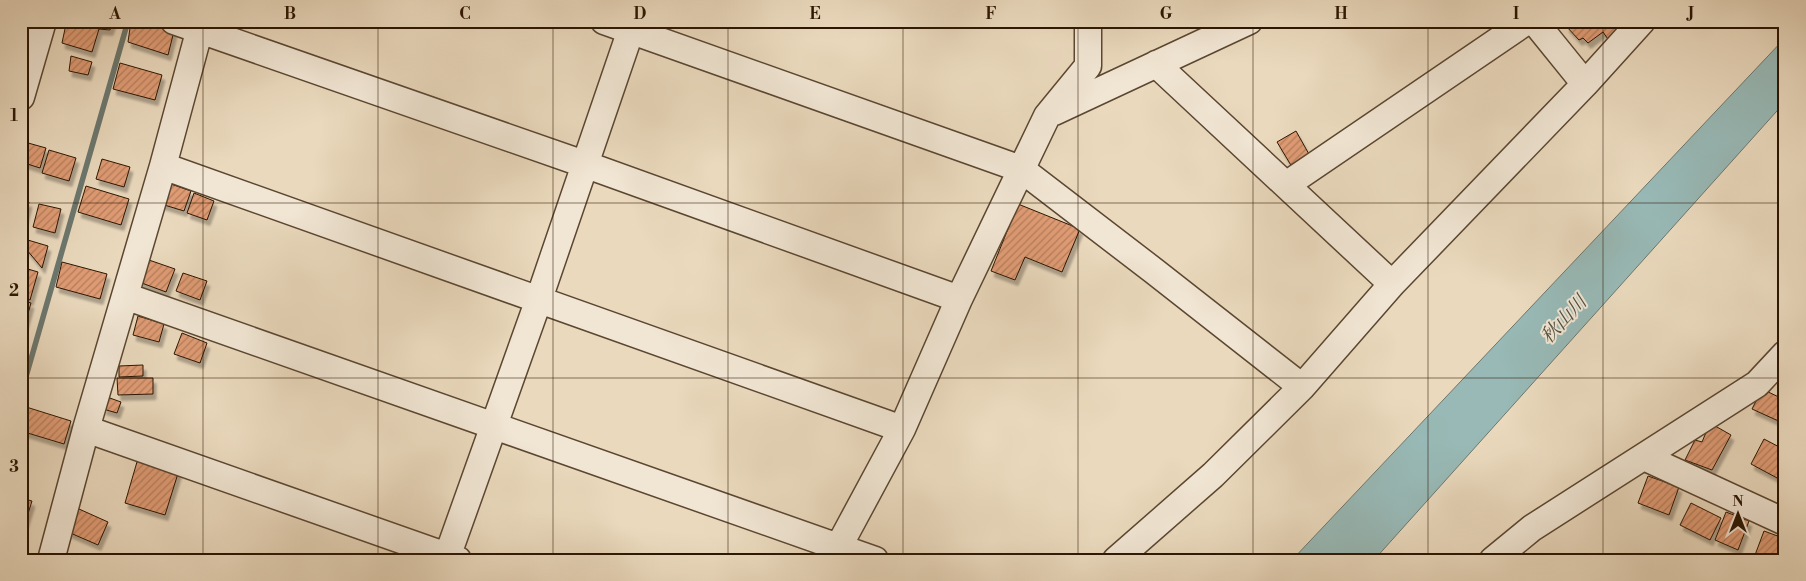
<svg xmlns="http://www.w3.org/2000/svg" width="1806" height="581" font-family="'Libre Bodoni','Noto Serif JP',serif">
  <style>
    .water { fill: #98b9b6; stroke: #6c776e }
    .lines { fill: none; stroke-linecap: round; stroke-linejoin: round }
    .stream { stroke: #6c776e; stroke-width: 5.5 }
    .building { fill: url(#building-hatch); stroke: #2b1502; filter: url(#shadow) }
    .minor-casing { stroke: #5b4631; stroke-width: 29 }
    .minor { stroke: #f1e6d4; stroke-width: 26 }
    .grid { fill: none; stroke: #2b1502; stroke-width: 1; stroke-opacity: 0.55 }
    .labels { text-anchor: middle; stroke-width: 4; stroke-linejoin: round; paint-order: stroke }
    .water-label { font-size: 19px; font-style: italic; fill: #514e41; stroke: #f1e6d4 }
    .neatline { fill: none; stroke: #2b1502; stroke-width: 2 }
    .grid-label { font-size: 16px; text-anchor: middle; font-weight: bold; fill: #2b1502 }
  </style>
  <defs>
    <pattern id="building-hatch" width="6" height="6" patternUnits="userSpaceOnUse" patternTransform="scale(1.25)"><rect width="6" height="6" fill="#e09c74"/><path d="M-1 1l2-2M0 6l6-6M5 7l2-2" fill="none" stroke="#b67e5d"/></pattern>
    <filter id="shadow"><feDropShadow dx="3" dy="5.5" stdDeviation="1" flood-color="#0004"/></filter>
  </defs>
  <rect width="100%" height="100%" fill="#ead9bd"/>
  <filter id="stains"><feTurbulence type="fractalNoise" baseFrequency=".004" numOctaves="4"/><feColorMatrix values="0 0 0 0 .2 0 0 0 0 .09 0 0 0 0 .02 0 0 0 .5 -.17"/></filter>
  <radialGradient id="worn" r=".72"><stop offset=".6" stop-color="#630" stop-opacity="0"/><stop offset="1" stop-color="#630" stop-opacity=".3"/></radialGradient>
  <path class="water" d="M1785,38V102L1374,560H1292Z"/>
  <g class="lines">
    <path class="stream" d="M21,394L128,21"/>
  </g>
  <path class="building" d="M73,21H113L110,30L99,29L92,52L62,43L66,24H72Z
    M131,21H144L174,31L168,55L128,42Z
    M1571,21H1610L1622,33L1610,42L1603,32L1588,43L1583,38L1579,40L1566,26Z
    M71,56L92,62L88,75L69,71Z
    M120,63L162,75L155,100L113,89Z
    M1296,131L1310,156L1292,167L1277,142Z
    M21,141L46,148L40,168L21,162Z
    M49,150L76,158L69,181L42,173Z
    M102,159L130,167L124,187L96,179Z
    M168,183L191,191L184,211L161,204Z
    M86,186L129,199L121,225L78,212Z
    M194,193L214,201L207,220L187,213Z
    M21,200L29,202L24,222L21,221Z
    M39,204L61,209L55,233L33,227Z
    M1018,204L1080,229L1062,272L1025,257L1015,280L991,271Z
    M21,238L48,246L42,268L21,243Z
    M146,259L175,269L166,292L139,282Z
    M62,262L107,274L100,299L56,287Z
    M21,267L38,272L30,300L21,297Z
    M183,273L207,281L200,300L176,291Z
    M21,300L31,303L25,324L21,323Z
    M138,316L164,324L159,342L133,335Z
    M182,333L207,343L200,363L174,354Z
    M143,365V376L119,377V366Z
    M117,378H153V394L118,395Z
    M1762,389L1785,400V424L1752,409Z
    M107,397L121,402L117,413L103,409Z
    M23,406L71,421L64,444L21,431V413Z
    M1710,423L1731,435L1712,470L1685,460L1695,440L1702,442Z
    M1764,439L1785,450V467L1779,479L1751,464Z
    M139,455L180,467L165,515L125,503Z
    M1648,476L1679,487L1669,515L1638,503Z
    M21,498L32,501L25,523L21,522Z
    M1691,503L1721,518L1710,540L1680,525Z
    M79,509L108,522L98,545L68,532Z
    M1726,512L1749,521L1738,550L1715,540Z
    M1764,531L1783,538L1780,546L1783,547L1779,560H1768L1755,555Z"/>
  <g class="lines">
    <defs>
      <path id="minor" d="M174,21L584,164L959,299
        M604,21L1021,169L1154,271L1302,387
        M1534,21L1585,84
        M1156,64L1392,284
        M21,97L43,21
        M1054,112L1249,21
        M163,166L902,429
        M1286,185L1527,21
        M125,296L875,560
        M86,429L458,560
        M1644,457L1785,522
        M839,546L902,429L959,299L1047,116L1088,66V21
        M51,560L86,429L163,166L202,21
        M446,560L539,299L634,21
        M1116,560L1213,475L1302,387L1392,284L1585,84L1642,21
        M1493,560L1532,528L1757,384L1785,354"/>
    </defs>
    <use href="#minor" class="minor-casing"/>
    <use href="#minor" class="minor"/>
  </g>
  <path class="grid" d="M203,21V560M378,21V560M553,21V560M728,21V560M903,21V560M1078,21V560M1253,21V560M1428,21V560M1603,21V560M21,203H1785M21,378H1785"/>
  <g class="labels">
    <g class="water-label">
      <text transform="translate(1563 319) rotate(-47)" y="7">秋山川</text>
    </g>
  </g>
  <rect width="1806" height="581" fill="none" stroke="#ead9bd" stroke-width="55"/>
  <g transform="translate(1738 514)" stroke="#f1e6d4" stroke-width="4" paint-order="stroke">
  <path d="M0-4L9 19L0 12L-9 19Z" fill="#2b1502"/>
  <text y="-8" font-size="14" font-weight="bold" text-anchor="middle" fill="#2b1502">N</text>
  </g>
  <rect x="28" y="28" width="1750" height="526" class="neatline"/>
  <g class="grid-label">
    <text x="115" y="19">A</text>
    <text x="290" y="19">B</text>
    <text x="465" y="19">C</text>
    <text x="640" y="19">D</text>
    <text x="815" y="19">E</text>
    <text x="991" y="19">F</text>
    <text x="1166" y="19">G</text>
    <text x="1341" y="19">H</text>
    <text x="1516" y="19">I</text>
    <text x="1691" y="19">J</text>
    <text x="14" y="121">1</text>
    <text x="14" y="296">2</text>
    <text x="14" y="472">3</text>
  </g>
  <rect width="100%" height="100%" filter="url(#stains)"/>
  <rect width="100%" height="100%" fill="url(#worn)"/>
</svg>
